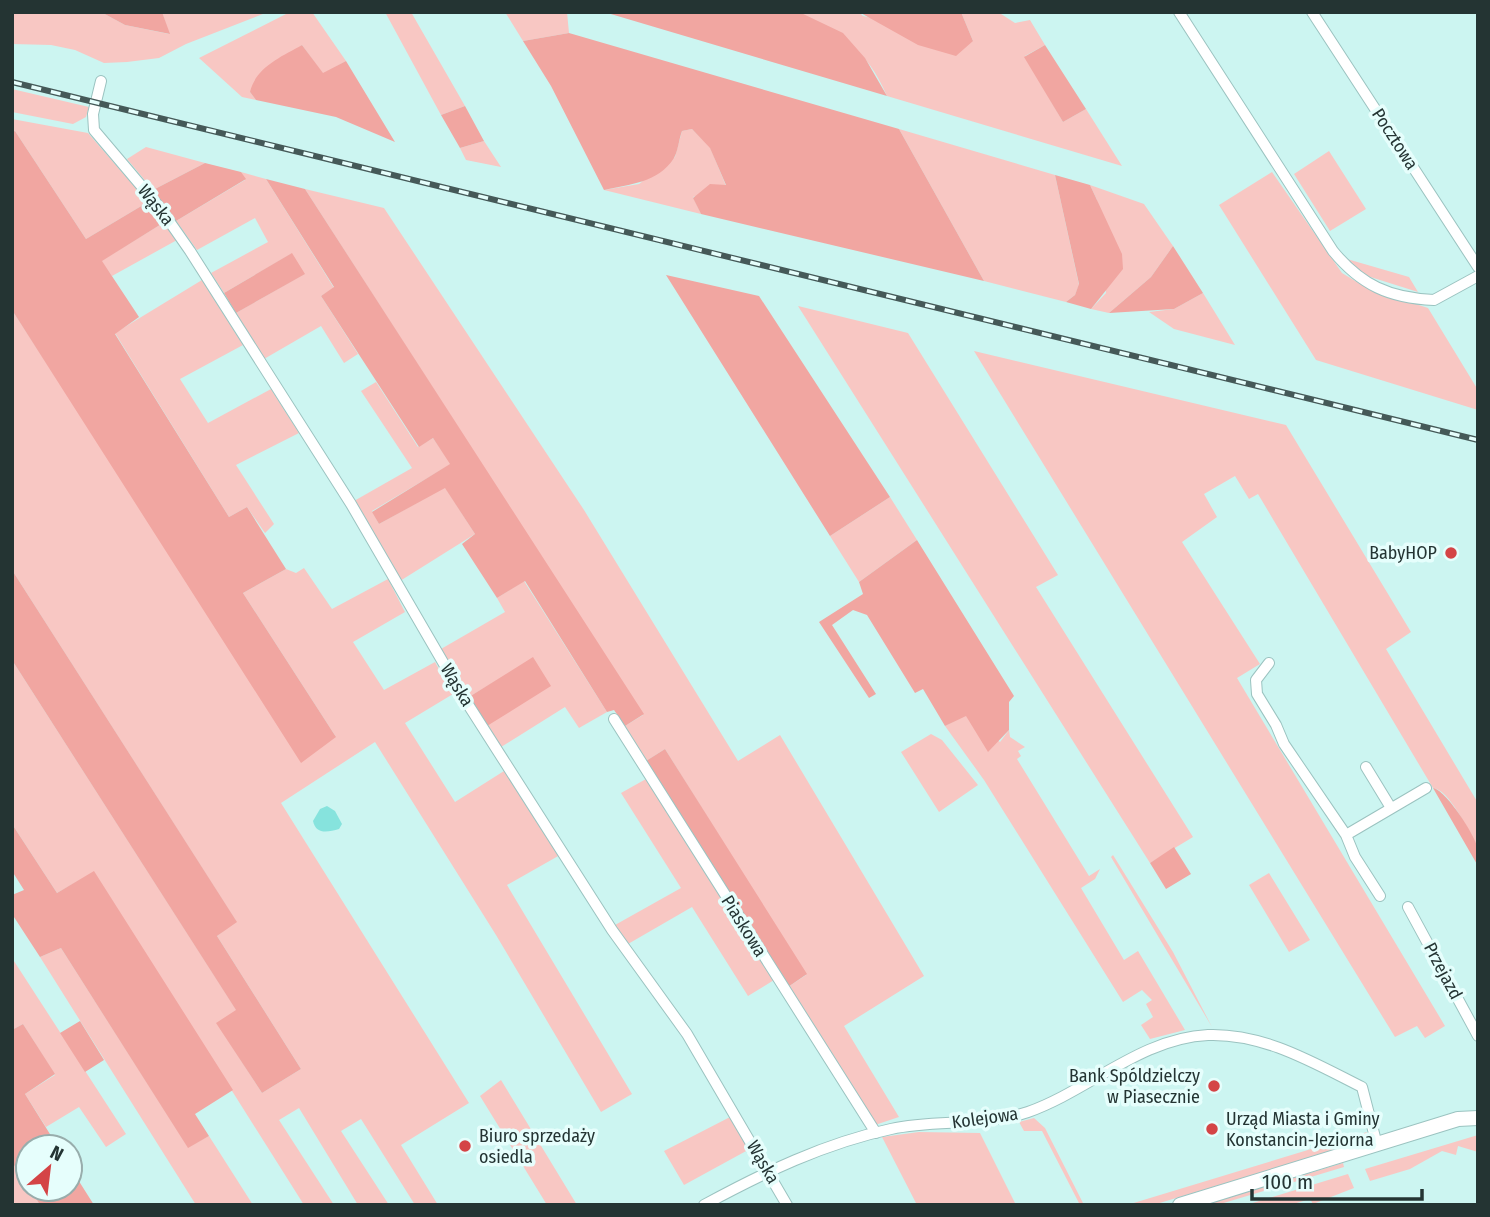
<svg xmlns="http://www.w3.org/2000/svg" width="1490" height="1217" font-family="'Fira Sans Condensed',sans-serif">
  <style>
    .green { fill: #f8c7c3 }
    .forest { fill: #f1a6a1 }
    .water { fill: #86e3dd }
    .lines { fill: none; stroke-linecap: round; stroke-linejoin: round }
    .street-casing { stroke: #9bc3c0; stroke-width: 12 }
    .secondary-casing { stroke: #9bc3c0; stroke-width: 16 }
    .street { stroke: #fff; stroke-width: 10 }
    .secondary { stroke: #fff; stroke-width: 14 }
    .rail-casing { stroke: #455958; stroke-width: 6 }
    .rail { stroke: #e6fefc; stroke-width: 3.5; stroke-dasharray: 10; stroke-linecap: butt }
    .poi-dot { fill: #d44446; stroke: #e6fefc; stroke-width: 2.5 }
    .labels { text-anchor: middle; stroke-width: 7; stroke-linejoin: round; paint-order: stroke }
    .street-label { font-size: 18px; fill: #243433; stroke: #e6fefc }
    .poi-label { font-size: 18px; fill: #243433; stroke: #e6fefc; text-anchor: end }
  </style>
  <rect width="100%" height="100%" fill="#ccf5f1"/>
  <path class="green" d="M12,12H101L125,25L169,34L162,12H268L186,44L159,58L127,62L104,63L75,50L51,45L12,44Z
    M290,12H312L346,61L323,74L302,45L250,92L256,100L242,97L199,58Z
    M385,12H411L465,106L441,115Z
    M505,12H567L569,33L523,41Z
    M859,12L863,16L973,41L961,12H998L1015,23L1030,20L1045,45L1025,56L1063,122L1086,109L1122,166L887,96C866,47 843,39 799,13Z
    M12,89L89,107L86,117L73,124L12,112Z
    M12,119L88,133L148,202L86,239L15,131L12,132Z
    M692,129L710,147L726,186L693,197L701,214L604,190L639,184L675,157L682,131Z
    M899,129L1055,175L1079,285L1075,295L1066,302L984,281Z
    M484,141L501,167L466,160L460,148Z
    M146,147L205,163L153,190L127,159Z
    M1329,151L1366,209L1330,231L1294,174Z
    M241,172L266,179L334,288L321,296L358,354L344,363L321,326L264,359L236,313L304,274L291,254L224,293L211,273L268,242L255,218L197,250L176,221L245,180Z
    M1272,172L1342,273L1367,288L1428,308L1478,390V410L1316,360L1219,205Z
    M1090,185L1144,204L1173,246L1151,277L1109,313L1091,309L1106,293L1097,200Z
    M305,189L384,208L584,510L738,761L780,735L924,976L844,1026L899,1117L875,1125L788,987L806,975L665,749L646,761L625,726L643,715Z
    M163,223L177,240L112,276L101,261Z
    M1347,259L1409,277L1418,292L1364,275Z
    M202,280L243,345L180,379L208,423L271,389L299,433L236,465L274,524L265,533L247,507L229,517L115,333Z
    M1203,293L1235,345L1174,329L1149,312L1174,309Z
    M798,306L908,333L1058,575L1036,587L1193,837L1150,863Z
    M12,310L142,510L336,737L243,593L286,569L296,573L304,568L332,609L388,579L405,612L353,642L384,690L435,662L453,694L405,723L455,802L504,771L560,855L507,885L632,1094L601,1112L496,935L375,742L281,803L469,1103L401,1145L438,1205H415L361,1119L341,1131L389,1205H358L299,1108L279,1120L334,1205H304L94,872L57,893L12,824V660L237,1011L217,1023L262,1093L301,1069L217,936L236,921L12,570Z
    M974,351L1286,425L1411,632L1386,649L1478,803V847C1469,832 1449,789 1433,788L1258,494L1249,499L1235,476L1204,494L1217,517L1182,542L1260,664L1237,678L1445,1026L1425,1038L1417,1026L1395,1037Z
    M376,382L418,447L433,438L451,464L372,511L379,524L445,487L475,534L400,581L354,501L412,468L361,391Z
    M890,497L917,540L859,582L830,536Z
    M524,581L607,712L579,728L565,707L501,747L487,726L534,658L469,697L441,649L505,612L497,598Z
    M966,715L1000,742L1009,730L1010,737L1025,747L1018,751L1021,756L1017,759L1089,876L1100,869L1095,879L1081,888L1124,960L1138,951L1185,1030L1150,1039L1141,1025L1153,1017L1146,1004L1152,1000L1142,990L1123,1002L984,780L945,726Z
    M931,734L942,740L978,785L939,812L901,752Z
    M646,779L774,980L748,996L692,907L628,944L615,925L681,888L621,793Z
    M1113,855L1173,952L1212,1027L1111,857Z
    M1269,873L1310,940L1289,952L1249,885Z
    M61,948L188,1147L209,1136L253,1205H196L40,957Z
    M12,958L126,1134L106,1147L79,1107L46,1127L25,1094L55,1075L23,1024L12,1030Z
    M501,1080L577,1205H547L480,1096Z
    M732,1116L748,1150L684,1185L664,1151Z
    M1034,1118L1045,1128L1084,1205H1080L1042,1131H1024L1019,1122Z
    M919,1132L980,1133L1016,1205H917L882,1137Z
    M1367,1132L1361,1142L1153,1205H1127Z
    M1478,1135V1152L1458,1146L1456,1155L1442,1151L1410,1169L1370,1181L1365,1169Z
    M12,1162L40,1205H12Z
    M1343,1163L1344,1167L1217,1205H1204Z
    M1348,1174L1354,1188L1313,1204L1310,1199L1290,1205H1246Z"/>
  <path class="forest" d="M101,12H162L170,34L125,25Z
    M604,12H799L843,33L865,58L887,96Z
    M859,12H961L973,41L956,56L918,45Z
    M569,33L899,129L984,281L701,214L693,198L710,184L726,185L710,148L692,129L682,131C679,139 678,151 674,158C658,183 630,184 604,190L551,86L523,41Z
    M302,45L323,73L346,61L395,142L336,117L256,100L250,92C256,67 281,57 302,45Z
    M1045,45L1086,109L1063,122L1024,57Z
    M465,106L484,141L460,148L441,115Z
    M15,131L86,239L148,202L163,223L102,261L139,317L115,334L229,517L247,507L286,569L243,593L336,737L301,763L12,310V132Z
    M205,163L241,172L246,179L176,221L153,190Z
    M1055,175L1090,185L1122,254L1123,269L1091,309L1066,302L1075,295L1079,284Z
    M266,179L305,189L644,714L625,726L614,710L607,712L525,581L497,598L462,544L475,534L445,488L379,524L372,512L450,464L433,438L419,447L321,296L334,287Z
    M1173,246L1203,293L1174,309L1109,313L1151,277Z
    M292,253L305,274L236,313L224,293Z
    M666,275L759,296L890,497L830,536Z
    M917,540L1014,696L1009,702V730L988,752L966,716L945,726L923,689L915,693L867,615L853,610L832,625L876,694L869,698L819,622L863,594L859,582Z
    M12,570L237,922L217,936L301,1069L262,1093L216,1023L236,1010L12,660Z
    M533,657L551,686L487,726L469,697Z
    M665,749L807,974L788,987L646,761Z
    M1433,788C1445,789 1476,836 1478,849C1479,854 1478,860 1478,866Z
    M12,824L57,893L94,871L233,1090L195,1114L209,1136L188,1148L61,948L40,957L12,914V895L24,890L12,871Z
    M1174,847L1191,874L1166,889L1150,863Z
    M80,1021L104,1060L85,1072L60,1033Z
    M23,1024L55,1074L25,1094L58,1147H28V1187L12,1162V1030Z
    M70,1167L94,1205H40L30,1189H70Z"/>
  <path class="water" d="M327,806L335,811L342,824L339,829C328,832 316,835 313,821L320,809Z"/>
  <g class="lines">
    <defs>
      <path id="street" d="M1179,12L1333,251C1361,285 1389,298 1434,300L1478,276
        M1312,12L1478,267
        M101,81L93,114L94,130L160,208L190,251L351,504L462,695L612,930L687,1034L787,1205
        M1269,663L1256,680L1257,694L1276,725L1284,744L1346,835L1355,857L1380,896
        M614,719L876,1133
        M1366,767L1391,808
        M1346,835L1426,788
        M1408,907L1478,1036
        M704,1205C763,1173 825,1143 891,1129C936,1119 983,1127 1028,1112C1088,1091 1141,1038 1208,1035C1264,1033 1314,1063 1362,1087L1377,1145"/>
      <path id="secondary" d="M1180,1205L1458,1119L1478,1118"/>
    </defs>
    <use href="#street" class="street-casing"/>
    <use href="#secondary" class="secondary-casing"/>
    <use href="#street" class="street"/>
    <use href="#secondary" class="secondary"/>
    <defs>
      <path id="rail" d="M12,82L1478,440"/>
    </defs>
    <use href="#rail" class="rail-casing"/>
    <use href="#rail" class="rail"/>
  </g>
  <g class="poi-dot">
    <circle cx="1451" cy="553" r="7"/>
    <circle cx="1214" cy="1086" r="7"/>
    <circle cx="1212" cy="1129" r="7"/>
    <circle cx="465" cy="1146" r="7"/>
  </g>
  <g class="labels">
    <g class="street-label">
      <text transform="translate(1395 139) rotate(57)" y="6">Pocztowa</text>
      <text transform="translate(156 205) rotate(52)" y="6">Wąska</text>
      <text transform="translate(457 685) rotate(59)" y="6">Wąska</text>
      <text transform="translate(744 926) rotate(58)" y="6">Piaskowa</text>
      <text transform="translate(1443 971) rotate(62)" y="6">Przejazd</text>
      <text transform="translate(985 1118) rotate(-8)" y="6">Kolejowa</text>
      <text transform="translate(763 1162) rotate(60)" y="6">Wąska</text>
    </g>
    <g class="poi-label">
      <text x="1437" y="559">BabyHOP</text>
      <text x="1200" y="1082">Bank Spóldzielczy<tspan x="1200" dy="21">w Piasecznie</tspan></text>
      <text x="1226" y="1125" text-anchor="start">Urząd Miasta i Gminy<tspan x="1226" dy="21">Konstancin-Jeziorna</tspan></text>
      <text x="479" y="1142" text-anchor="start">Biuro sprzedaży<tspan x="479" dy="21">osiedla</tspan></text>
    </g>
  </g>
  <rect width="1490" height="1217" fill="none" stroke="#243433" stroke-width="28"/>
  <g transform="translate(49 1168) rotate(28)"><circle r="33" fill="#e6fefc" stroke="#98adac" stroke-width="2"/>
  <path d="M0-5L12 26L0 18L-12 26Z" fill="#d44446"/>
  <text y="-10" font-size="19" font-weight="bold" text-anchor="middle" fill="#243433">N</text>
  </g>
  <path d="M1252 1189v10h170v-10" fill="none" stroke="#243433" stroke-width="3.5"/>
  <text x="1262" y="1189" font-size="21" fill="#243433" stroke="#e6fefc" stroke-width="5" paint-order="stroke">100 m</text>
</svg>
